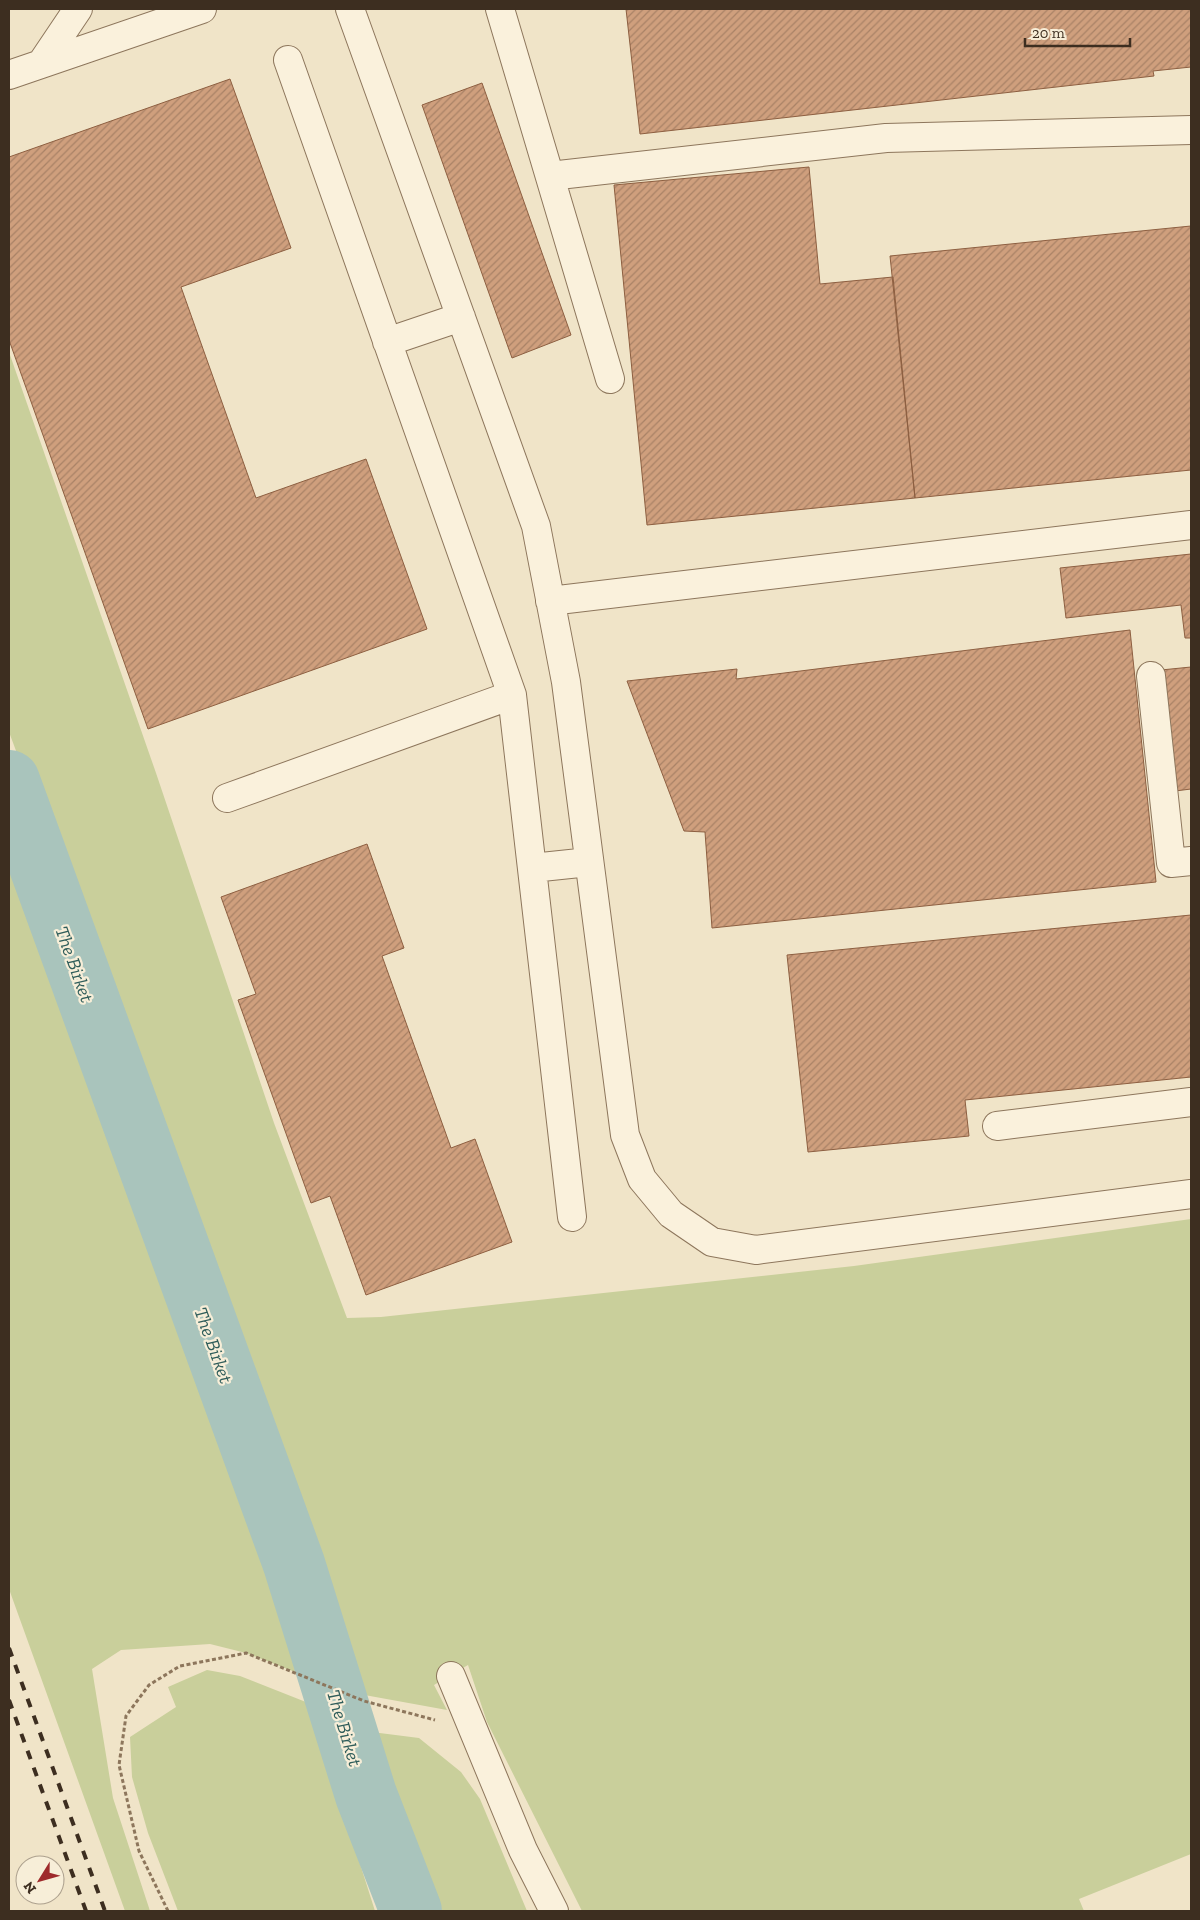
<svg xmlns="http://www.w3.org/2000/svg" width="1200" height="1920" font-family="'Zilla Slab',serif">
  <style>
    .grass { fill: #c9cf9b }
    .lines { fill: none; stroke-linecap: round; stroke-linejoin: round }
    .river { stroke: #a9c4bc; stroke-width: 62 }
    .building { fill: url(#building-hatch); stroke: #8d5f41 }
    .minor-casing { stroke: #8d765c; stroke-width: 30 }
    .path { stroke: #8d765c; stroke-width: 3; stroke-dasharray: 4 2.5; stroke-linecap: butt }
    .minor { stroke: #faf1dc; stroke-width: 28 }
    .rail { stroke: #3d2e20; stroke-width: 4; stroke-dasharray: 9 9; stroke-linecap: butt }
    .labels { text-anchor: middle; stroke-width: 4.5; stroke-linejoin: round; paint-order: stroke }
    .water-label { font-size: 19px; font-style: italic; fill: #2f5d5a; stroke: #f7eed8 }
  </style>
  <defs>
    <pattern id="building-hatch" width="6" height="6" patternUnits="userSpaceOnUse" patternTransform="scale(1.25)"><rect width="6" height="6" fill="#cf9f7d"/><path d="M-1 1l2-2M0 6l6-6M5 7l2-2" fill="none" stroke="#a98266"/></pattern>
  </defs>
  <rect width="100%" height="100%" fill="#f0e4c8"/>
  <path class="grass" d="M9,352L156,773L274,1123L347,1318L381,1317L854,1266L1191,1219V1854L1079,1899L1084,1911H582L487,1722L468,1665L434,1685L447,1710L337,1690L329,1658L322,1586L124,1040L9,732Z
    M9,842L313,1679L246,1653L210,1644L121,1650L92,1669L113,1798L150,1911H125L9,1589Z
    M207,1670L240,1676L316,1706L320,1738L375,1911H178L148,1833L132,1777L130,1737L176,1707L168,1687Z
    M356,1730L419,1738L461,1772L480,1799L527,1911H423Z"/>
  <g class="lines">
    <path class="river" d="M9,781L294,1564L366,1795L411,1911"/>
  </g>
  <path class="building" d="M626,9H1191V67L1153,71L1154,76L640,134Z
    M230,79L291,248L181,287L256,498L366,459L427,629L148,729L9,340V157Z
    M482,83L571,335L512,358L422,105Z
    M809,167L820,284L893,277L915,498L647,525L614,185Z
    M1191,226V470L915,498L890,256Z
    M1191,554V638H1185L1181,605L1066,618L1060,568Z
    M1130,630L1156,882L712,928L705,832L684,831L627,681L737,669L736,679Z
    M1191,667V789L1175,791L1161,670Z
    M367,844L404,948L382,956L451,1148L475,1139L512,1242L366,1295L330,1196L311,1203L238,1000L256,994L221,897Z
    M1191,915V1077L965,1100L969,1136L808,1152L787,955Z"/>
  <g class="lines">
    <defs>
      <path id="minor" d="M350,9L536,526L566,682L625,1135L642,1179L671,1214L712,1242L756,1250L1191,1194
        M500,9L610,379
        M288,60L512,695L572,1217
        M41,64L78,9
        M9,75L202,9
        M550,176L886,138L1191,130
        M387,342L461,317
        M550,601L1191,525
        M1151,676L1171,863L1191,861
        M227,798L512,695
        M532,868L589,862
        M997,1126L1191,1102
        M451,1676L523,1850L554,1911"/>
    </defs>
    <use href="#minor" class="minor-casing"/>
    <path class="path" d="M168,1911L139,1851L119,1765L126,1716L149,1685L180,1666L246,1653L364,1701L435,1720"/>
    <use href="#minor" class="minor"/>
    <path class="rail" d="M9,1648L105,1911
      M9,1700L86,1911"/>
  </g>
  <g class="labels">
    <g class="water-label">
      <text transform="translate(75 964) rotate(70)" y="7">The Birket</text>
      <text transform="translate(214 1345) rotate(70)" y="7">The Birket</text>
      <text transform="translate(345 1728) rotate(73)" y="7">The Birket</text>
    </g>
  </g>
  <rect width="1200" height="1920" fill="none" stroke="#3d2e20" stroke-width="20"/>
  <g transform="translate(40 1880) rotate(233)"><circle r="24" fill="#f7eed8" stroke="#ada18e"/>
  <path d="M0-4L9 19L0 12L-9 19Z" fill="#9e2a2b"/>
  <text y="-8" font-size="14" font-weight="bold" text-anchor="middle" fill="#3d2e20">N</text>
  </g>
  <path d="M1025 38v8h105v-8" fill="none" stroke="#3d2e20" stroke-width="2.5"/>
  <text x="1032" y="38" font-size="15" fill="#3d2e20" stroke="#f7eed8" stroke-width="4" paint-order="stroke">20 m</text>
</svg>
